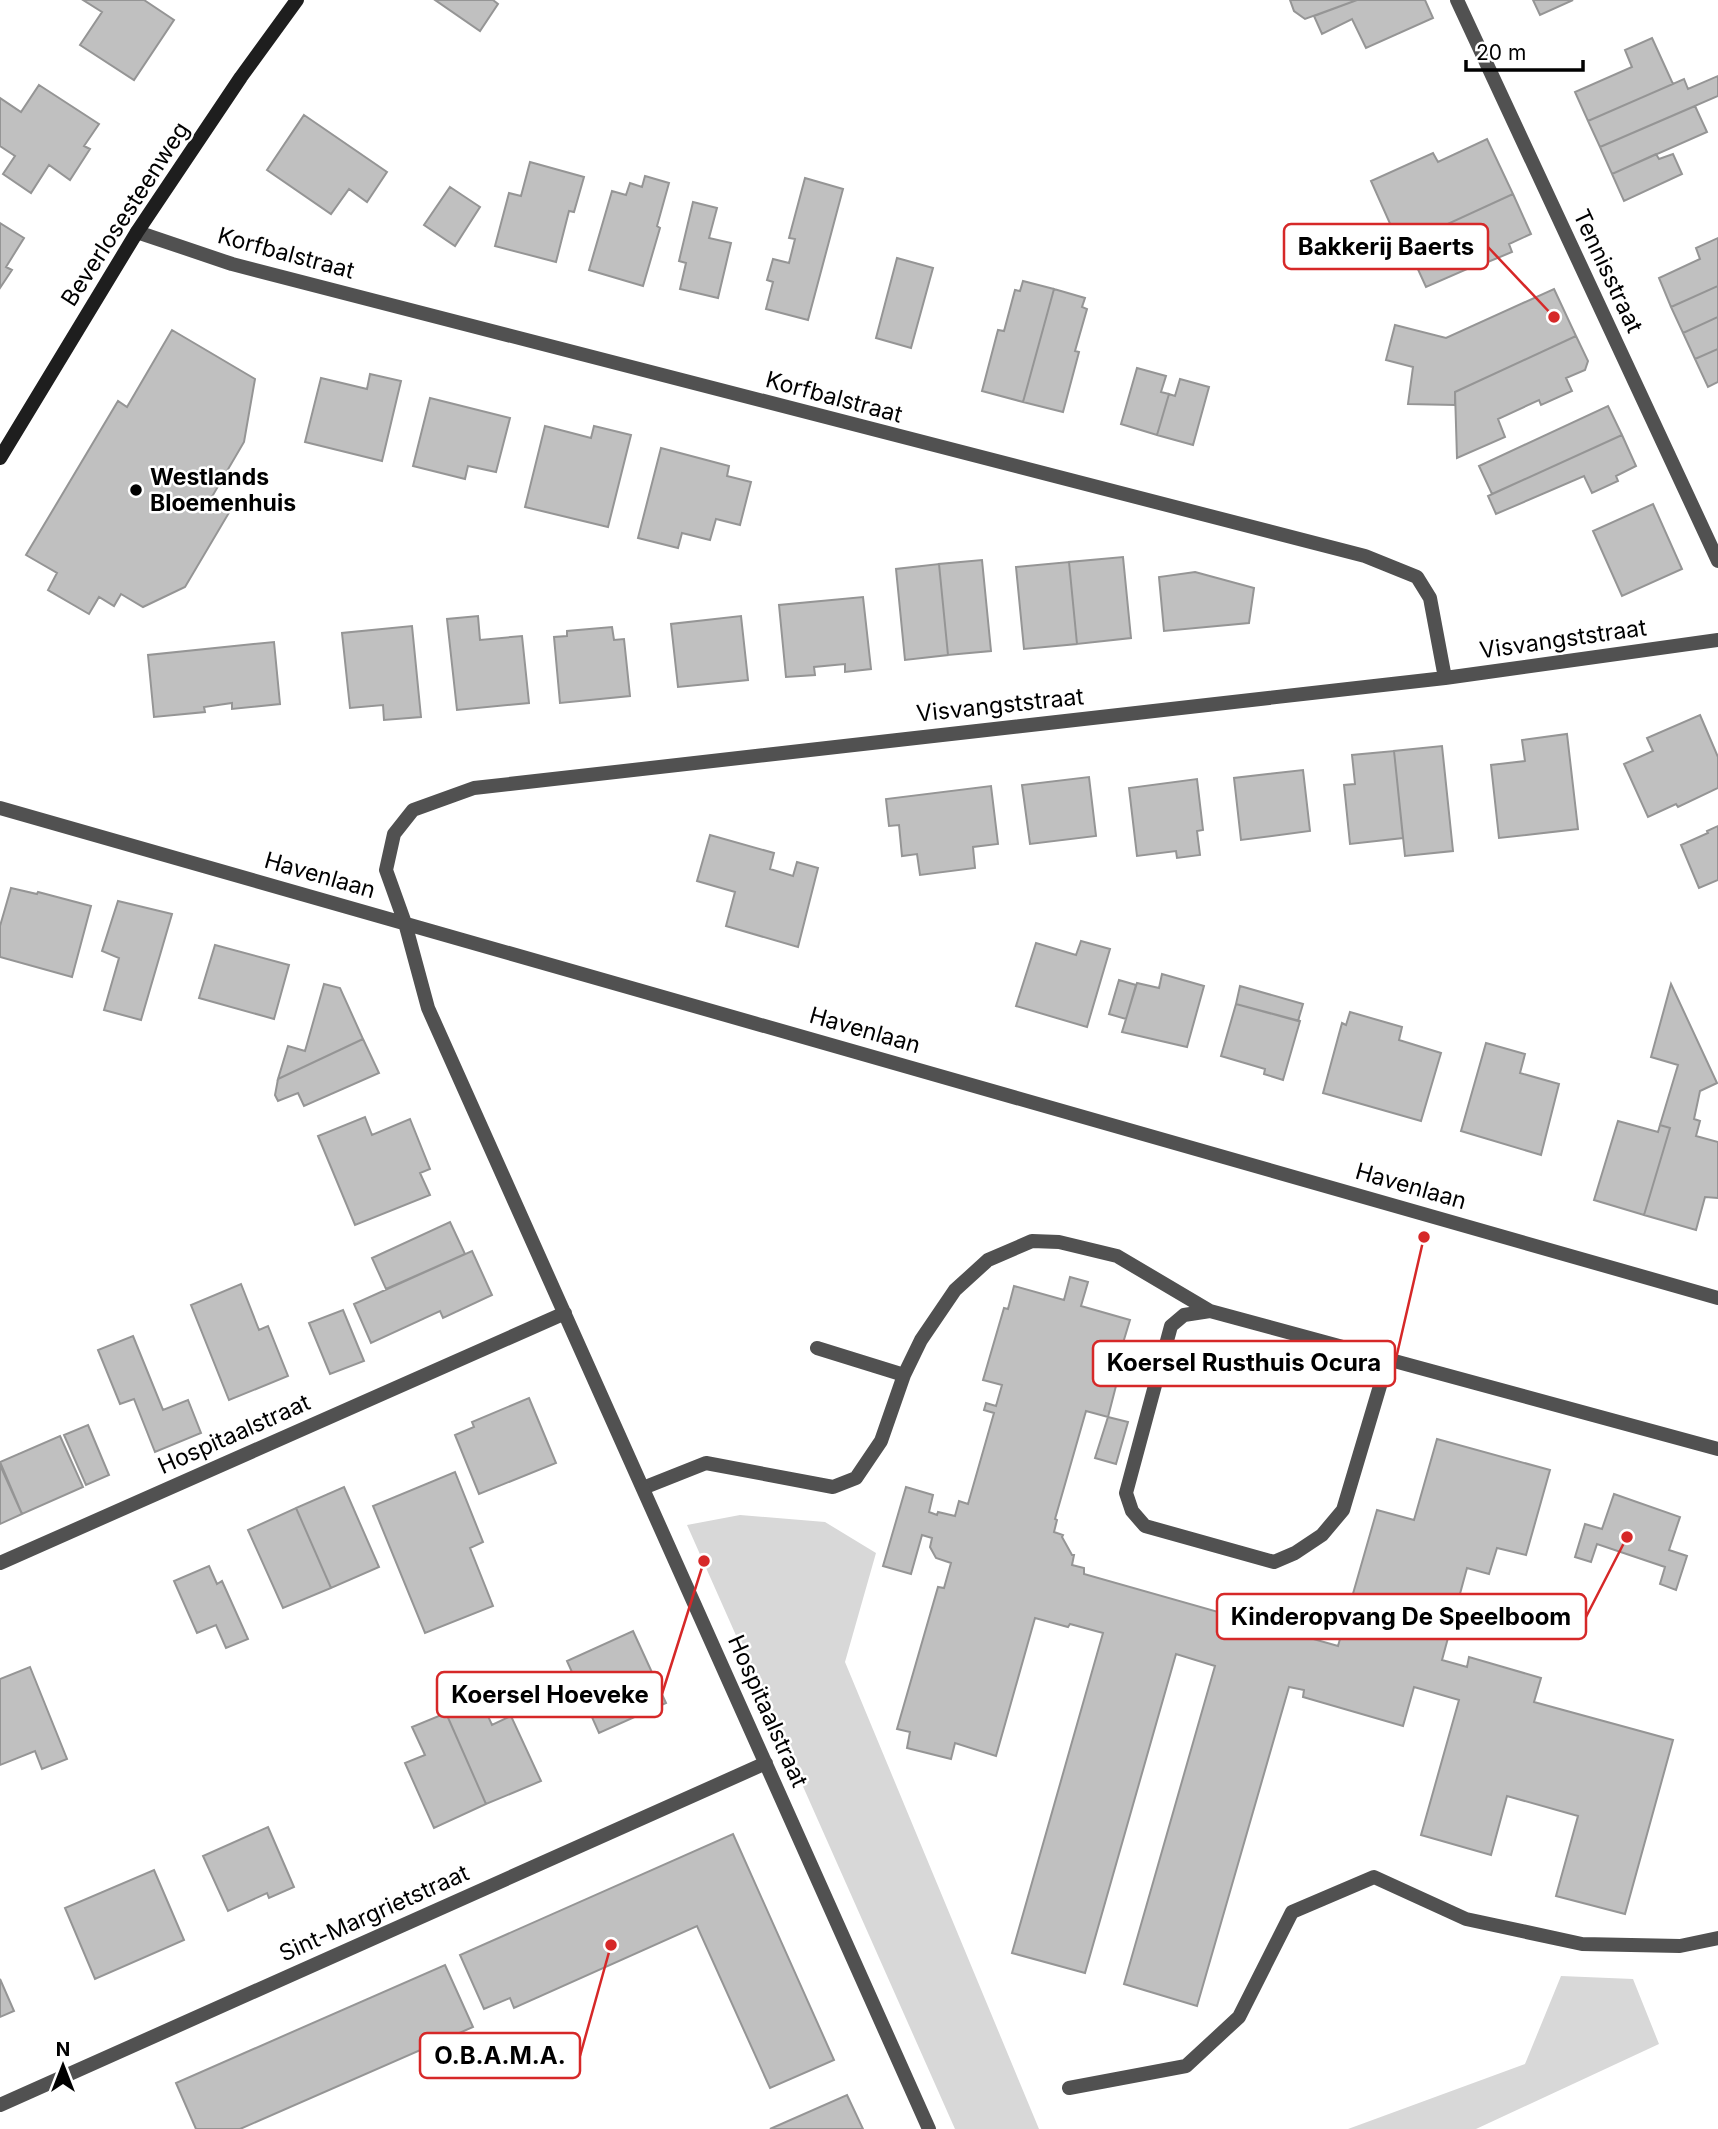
<svg xmlns="http://www.w3.org/2000/svg" width="1718" height="2129" font-family="Inter,sans-serif">
  <style>
    .green { fill: #d8d8d8 }
    .building { fill: #c0c0c0; stroke: #959595; stroke-width: 2 }
    .lines { fill: none; stroke-linecap: round; stroke-linejoin: round }
    .lane { stroke: #515151; stroke-width: 14 }
    .street { stroke: #515151; stroke-width: 14 }
    .secondary { stroke: #1e1e1e; stroke-width: 14 }
    .poi-dot { fill: #000; stroke: #fff; stroke-width: 2.5 }
    .labels { text-anchor: middle; stroke-width: 5; stroke-linejoin: round; paint-order: stroke }
    .street-label { font-size: 23px; fill: #000; stroke: #fff }
    .poi-label { font-size: 23px; font-weight: bold; fill: #000; stroke: #fff; text-anchor: start }
    .leader { fill: none; stroke: #d62828; stroke-width: 2.5 }
    .callout-dot { fill: #d62828; stroke: #fff; stroke-width: 2.5 }
    .callout { fill: #fff; stroke: #d62828; stroke-width: 2.5 }
    .callout-label { font-size: 24px; text-anchor: middle; font-weight: bold; fill: #000 }
  </style>
  <rect width="100%" height="100%" fill="#fff"/>
  <path class="green" d="M740,1515L825,1522L876,1553L845,1662L1039,2129H955L687,1525Z
    M1561,1976L1633,1979L1659,2044L1476,2129H1348L1525,2064Z"/>
  <path class="building" d="M83,0H144L174,20L134,80L80,45L102,12Z
    M435,0H493L498,4L480,31Z
    M1290,0H1357L1305,19L1294,11Z
    M1357,0H1425L1433,18L1366,48L1352,19L1322,34L1314,16Z
    M1533,0H1573L1540,15Z
    M1652,38L1673,84L1588,121L1575,92L1632,67L1625,50Z
    M1718,76V96L1600,147L1588,121L1684,79L1688,89Z
    M39,85L99,124L84,146L90,149L70,180L49,165L31,193L3,174L15,156L0,146V98L21,112Z
    M1695,106L1707,132L1612,174L1600,147Z
    M304,115L387,172L367,202L349,189L331,214L267,170Z
    M1487,139L1513,194L1400,246L1371,181L1433,153L1438,162Z
    M1656,154L1659,159L1673,154L1682,174L1624,201L1612,174Z
    M530,162L584,177L574,212L569,211L556,262L495,246L509,193L521,196Z
    M645,176L669,183L657,226L660,228L643,286L589,270L612,191L626,195L630,183L642,187Z
    M805,178L843,189L808,320L766,309L773,282L767,280L773,259L789,263L795,239L789,238Z
    M450,187L480,207L455,246L424,225Z
    M1513,194L1531,234L1509,244L1512,252L1483,264V262L1426,287L1406,243Z
    M693,202L717,208L709,238L731,243L718,298L680,289L686,263L679,261Z
    M0,223L24,238L6,267L12,270L0,288Z
    M1718,238V286L1671,307L1659,278L1700,259L1696,248Z
    M897,258L933,268L911,348L876,338Z
    M1023,281L1054,289L1023,402L982,391L998,330L1004,331L1015,290L1020,291Z
    M1718,286V317L1683,333L1671,307Z
    M1054,289L1085,298L1082,307L1087,309L1075,351L1079,352L1063,412L1023,402Z
    M1554,289L1576,336L1455,392V405L1408,404L1413,367L1386,360L1395,325L1446,338Z
    M1718,317V349L1695,359L1683,333Z
    M172,330L255,379L244,442L210,500L230,511L185,587L143,607L121,594L114,606L99,597L89,614L48,590L57,573L26,555L118,401L127,407Z
    M1576,336L1588,361L1585,370L1566,378L1572,391L1541,405L1539,400L1498,419L1505,437L1457,458L1455,392Z
    M1718,349V382L1708,387L1695,359Z
    M1137,368L1166,376L1161,392L1169,394L1157,435L1121,424Z
    M370,374L401,381L382,461L305,442L321,378L367,389Z
    M1180,379L1209,387L1193,445L1157,435L1169,394L1175,396Z
    M430,398L510,418L496,472L468,466L465,479L413,466Z
    M1608,406L1622,435L1492,494L1479,466Z
    M545,426L591,438L594,426L631,435L608,527L525,507Z
    M1622,435L1636,466L1616,476L1618,481L1592,493L1584,476L1496,514L1488,496Z
    M661,448L729,466L727,476L751,482L740,525L716,519L710,540L682,533L678,548L638,538Z
    M1653,504L1682,569L1622,596L1593,531Z
    M1123,557L1131,638L1077,644L1069,562Z
    M982,560L991,651L948,655L939,564Z
    M1069,562L1077,644L1024,649L1016,567Z
    M939,564L948,655L905,660L896,569Z
    M1195,572L1254,588L1249,623L1164,631L1159,577Z
    M863,597L871,669L845,672V664L814,667L815,675L786,677L779,605Z
    M478,616L480,640L522,636L529,703L457,710L447,619Z
    M741,616L748,680L678,687L671,624Z
    M412,626L421,717L384,720L383,705L350,708L342,633Z
    M612,627L614,640L624,639L630,696L560,703L554,637L567,636V631Z
    M274,642L280,704L232,709V703L204,707L205,712L154,717L148,655Z
    M1700,715L1718,757V788L1678,807L1676,804L1648,817L1624,764L1653,751L1647,738Z
    M1567,734L1578,829L1499,838L1491,765L1525,761L1522,740Z
    M1442,746L1453,851L1405,856L1394,751Z
    M1394,751L1403,838L1350,844L1344,785L1355,784L1352,755Z
    M1303,770L1310,831L1241,840L1234,778Z
    M1089,777L1096,836L1030,844L1022,785Z
    M1197,779L1203,830L1197,831L1200,855L1177,858L1176,851L1137,856L1129,788Z
    M991,786L998,844L973,847L975,868L920,875L917,854L902,856L899,825L889,826L886,799Z
    M1718,826V880L1699,888L1681,845L1708,833L1707,831Z
    M710,835L774,853L770,869L793,876L797,862L818,868L798,947L726,926L735,892L697,881Z
    M11,888L37,894L38,892L91,906L72,977L0,957V926Z
    M118,901L172,914L141,1020L104,1010L119,958L102,951Z
    M1081,941L1110,949L1087,1027L1016,1006L1036,943L1076,955Z
    M215,945L289,965L274,1019L199,998Z
    M1162,974L1204,986L1187,1047L1122,1032L1137,983L1159,988Z
    M1119,980L1136,985L1126,1019L1109,1014Z
    M324,984L340,988L363,1039L278,1079L288,1046L305,1051Z
    M1671,984L1717,1083L1700,1091L1694,1119L1700,1121L1696,1136L1718,1142V1198L1705,1197L1696,1230L1644,1215L1670,1128L1660,1125L1678,1065L1651,1057Z
    M1240,986L1303,1004L1298,1021L1236,1004Z
    M1236,1004L1300,1021L1283,1080L1264,1074L1265,1069L1221,1056Z
    M1350,1012L1402,1027L1399,1040L1441,1053L1421,1121L1323,1093L1342,1023L1346,1025Z
    M363,1039L379,1073L304,1106L298,1093L278,1101L275,1095L278,1079Z
    M1486,1043L1525,1054L1520,1073L1559,1084L1541,1155L1461,1131Z
    M365,1117L372,1135L410,1119L430,1169L420,1173L430,1195L355,1225L318,1136Z
    M1618,1121L1658,1132L1660,1125L1670,1128L1644,1215L1594,1200Z
    M450,1222L465,1254L386,1289L372,1258Z
    M472,1251L492,1295L443,1318L440,1311L371,1343L354,1304Z
    M1070,1277L1088,1282L1081,1306L1130,1320L1123,1343H1127L1108,1417L1086,1411L1055,1519L1057,1520L1054,1532L1063,1535L1062,1537L1072,1555H1074L1072,1565L1084,1568V1574L1338,1646L1377,1510L1414,1520L1437,1439L1550,1470L1526,1555L1497,1548L1489,1574L1467,1568L1442,1660L1467,1667L1469,1657L1541,1678L1534,1702L1673,1740L1625,1914L1556,1896L1578,1816L1507,1796L1491,1855L1421,1835L1459,1700L1414,1687L1403,1726L1303,1697L1304,1690L1289,1687L1197,2006L1124,1984L1215,1666L1176,1654L1085,1973L1012,1953L1103,1633L1070,1624L1068,1627L1035,1618L996,1756L955,1743L951,1759L907,1748L910,1732L897,1729L938,1587L944,1588L951,1563L936,1558L930,1547L932,1538L922,1535L911,1574L883,1566L906,1487L933,1495L929,1512L937,1515L938,1512L955,1516L959,1501L968,1504L994,1413L984,1410L986,1403L996,1406L1002,1385L983,1380L1004,1308L1008,1309L1014,1286L1064,1300Z
    M241,1284L259,1330L268,1326L288,1376L229,1400L191,1305Z
    M343,1310L364,1361L330,1374L309,1323Z
    M133,1336L163,1410L188,1400L201,1433L155,1452L134,1399L120,1404L98,1350Z
    M529,1398L556,1463L479,1494L455,1435L474,1427L472,1422Z
    M1108,1417L1128,1422L1116,1464L1095,1458Z
    M88,1425L109,1475L86,1485L64,1435Z
    M60,1436L83,1487L22,1514L0,1462Z
    M0,1465L22,1514L0,1524Z
    M455,1472L483,1542L470,1548L493,1606L425,1633L373,1506Z
    M344,1487L379,1567L331,1588L296,1508Z
    M1614,1494L1680,1517L1669,1550L1687,1556L1676,1590L1660,1584L1665,1567L1597,1544L1591,1562L1575,1557L1585,1524L1602,1529Z
    M296,1508L331,1588L283,1608L248,1530Z
    M209,1566L217,1584L222,1581L248,1639L226,1648L216,1625L197,1633L174,1581Z
    M633,1631L666,1703L599,1733L567,1661Z
    M30,1667L67,1759L42,1769L35,1751L0,1765V1679Z
    M473,1683L492,1725L511,1716L541,1781L486,1804L446,1713H447L441,1697Z
    M446,1713L486,1804L434,1828L405,1763L425,1755L412,1727Z
    M268,1827L294,1887L269,1898L267,1893L228,1911L203,1856Z
    M733,1834L834,2060L770,2088L697,1926L514,2008L510,1998L484,2009L460,1955Z
    M154,1870L184,1940L95,1979L65,1908Z
    M445,1965L473,2027L240,2129H196L176,2083Z
    M0,1979L14,2011L0,2017Z
    M847,2095L863,2129H770Z"/>
  <g class="lines">
    <path class="lane" d="M817,1348L904,1375L921,1340L955,1290L988,1260L1032,1241L1059,1242L1117,1256L1210,1311
      M1388,1359L1343,1510L1322,1535L1295,1553L1274,1562L1145,1526L1132,1511L1126,1493L1171,1326L1184,1315L1210,1311L1718,1449
      M643,1488L706,1463L833,1487L856,1478L881,1441L904,1375
      M1069,2088L1186,2066L1239,2017L1292,1912L1374,1877L1466,1919L1582,1944L1680,1946L1718,1938"/>
    <path class="street" d="M1457,0L1718,561
      M137,232L232,264L1365,556L1417,577L1430,598L1445,678
      M0,808L1718,1298
      M0,1563L565,1313
      M0,2105L766,1763
      M929,2129L428,1008L405,923L386,870L394,834L413,810L474,788L1445,678L1718,640"/>
    <path class="secondary" d="M0,458L137,232L241,77L297,0"/>
  </g>
  <circle class="poi-dot" cx="136" cy="490" r="7"/>
  <g class="labels">
    <g class="street-label">
      <text transform="translate(125 214) rotate(-57)" y="8">Beverlosesteenweg</text>
      <text transform="translate(286 253) rotate(15)" y="8">Korfbalstraat</text>
      <text transform="translate(1608 271) rotate(65)" y="8">Tennisstraat</text>
      <text transform="translate(834 397) rotate(15)" y="8">Korfbalstraat</text>
      <text transform="translate(1563 639) rotate(-8)" y="8">Visvangststraat</text>
      <text transform="translate(1000 705) rotate(-6)" y="8">Visvangststraat</text>
      <text transform="translate(320 875) rotate(16)" y="8">Havenlaan</text>
      <text transform="translate(865 1030) rotate(16)" y="8">Havenlaan</text>
      <text transform="translate(1411 1186) rotate(16)" y="8">Havenlaan</text>
      <text transform="translate(234 1434) rotate(-24)" y="8">Hospitaalstraat</text>
      <text transform="translate(768 1711) rotate(66)" y="8">Hospitaalstraat</text>
      <text transform="translate(374 1913) rotate(-24)" y="8">Sint-Margrietstraat</text>
    </g>
    <g class="poi-label">
      <text x="150" y="485">Westlands<tspan x="150" dy="26">Bloemenhuis</tspan></text>
    </g>
  </g>
  <path class="leader" d="M1554 317L1488 247M1424 1237L1395 1363M1627 1537L1586 1617M704 1561L662 1694M611 1945L580 2056"/>
  <g class="callout-dot">
    <circle cx="1554" cy="317" r="7"/>
    <circle cx="1424" cy="1237" r="7"/>
    <circle cx="1627" cy="1537" r="7"/>
    <circle cx="704" cy="1561" r="7"/>
    <circle cx="611" cy="1945" r="7"/>
  </g>
  <g class="callout">
    <rect x="1284" y="224" width="204" height="45" rx="7"/>
    <rect x="1093" y="1341" width="302" height="45" rx="7"/>
    <rect x="1217" y="1594" width="369" height="45" rx="7"/>
    <rect x="437" y="1672" width="225" height="45" rx="7"/>
    <rect x="420" y="2033" width="160" height="45" rx="7"/>
  </g>
  <g class="callout-label">
    <text x="1386" y="255">Bakkerij Baerts</text>
    <text x="1244" y="1371">Koersel Rusthuis Ocura</text>
    <text x="1401" y="1625">Kinderopvang De Speelboom</text>
    <text x="550" y="1703">Koersel Hoeveke</text>
    <text x="500" y="2064">O.B.A.M.A.</text>
  </g>
  <g transform="translate(63 2066)" stroke="#ffffff" stroke-width="5" paint-order="stroke">
  <path d="M0-5L12 26L0 18L-12 26Z" fill="#000000"/>
  <text y="-10" font-size="19" font-weight="bold" text-anchor="middle" fill="#000000">N</text>
  </g>
  <path d="M1466 60v10h117v-10" fill="none" stroke="#000000" stroke-width="3.5"/>
  <text x="1476" y="60" font-size="21" fill="#000000" stroke="#ffffff" stroke-width="5" paint-order="stroke">20 m</text>
</svg>
